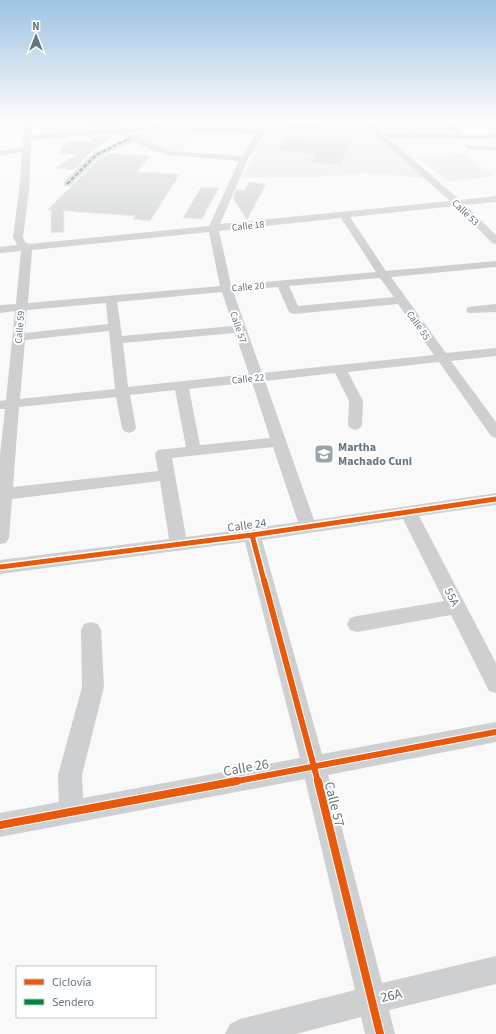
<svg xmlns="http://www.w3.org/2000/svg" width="496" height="1034" font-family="'Source Sans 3',sans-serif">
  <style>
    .built { fill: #e8e9e9 }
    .green { fill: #e8ebe6 }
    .building { fill: #d0d2d3; stroke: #e8e8e8 }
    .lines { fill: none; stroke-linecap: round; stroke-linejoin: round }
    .minor { fill: #cecfd0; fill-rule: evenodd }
    .quiet { stroke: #00873e; stroke-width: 2; stroke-dasharray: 4 2; stroke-linecap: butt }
    .cycleway-far2-casing { stroke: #fff; stroke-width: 8 }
    .cycleway-far1-casing { stroke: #fff; stroke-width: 8 }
    .cycleway-casing { stroke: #fff; stroke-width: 10 }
    .cycleway-far2 { stroke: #e8590c; stroke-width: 5 }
    .cycleway-far1 { stroke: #e8590c; stroke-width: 6 }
    .cycleway { stroke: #e8590c; stroke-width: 8 }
    .labels { text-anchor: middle; stroke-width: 4; stroke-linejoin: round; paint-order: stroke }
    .far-street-label { font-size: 10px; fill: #657683; stroke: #fff }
    .poi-label { font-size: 12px; font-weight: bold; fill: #657683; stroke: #fff; text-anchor: start }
    .street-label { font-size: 12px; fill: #657683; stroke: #fff }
    .near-street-label { font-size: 14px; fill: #657683; stroke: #fff }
  </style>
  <rect width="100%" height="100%" fill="#f9f9f9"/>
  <path class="built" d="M357,123L364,125L424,178L365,173L320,177L241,178L267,132L303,128L307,131L333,129L330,126Z
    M463,154L496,176L449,182L418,158Z"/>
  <path class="green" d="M158,120H226L231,128L170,126L159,123Z
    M157,129L196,131L183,151L164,150L138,138L140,135Z
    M259,151L311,155L307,163L295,162L298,176H278L276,163L293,162L254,159Z
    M450,156L458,162L430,164L423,159Z
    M249,163H268L270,176H250Z"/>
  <path class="building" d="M87,120H136L126,127L89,129Z
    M115,135L91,152L74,170L56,168L77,154H58L67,141L93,142L91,137Z
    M287,137L327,140L350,142L341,165L311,163L316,154L278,151Z
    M111,153L150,156L137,172L180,174L150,221L133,219L135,216L64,211V232L51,233V210H47L100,158Z
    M249,182L266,184L247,220L233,198L236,190H245Z
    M201,187L219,188L202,219L183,218Z"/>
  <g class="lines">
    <path class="minor" d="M0,120H32L31,135L155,126L261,129L352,120H367L383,134L410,133L456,134L435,120H444L467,135L496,134V138L482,139L388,138L460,200L496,196V202L465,205L496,235V244L492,243L456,206L350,217L386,271L496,261V267L391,277L446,353L496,348V356L451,361L496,422V438L491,436L439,362L348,372L363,401L362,425L360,428L355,430L350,428L348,425L349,401L335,373L265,381L314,520L496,493V505L419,516L496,663V693L489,691L451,615L357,632L350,630L347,624L350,618L357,616L444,601L403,519L262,540L322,754L496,722V742L328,775L382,983L496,956V984L389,1010L395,1034H365L361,1017L296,1034H225L230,1024L240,1019L355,990L305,779L0,837V813L59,802L58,775L82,687L81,630L84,624L91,622L98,624L101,630L104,687L82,775L83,798L300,758L245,542L0,574V560L169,539L160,481L12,499L9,538L6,543L0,544V455L5,409H0V401L6,400L15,311L0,313V305L16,304L21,251L0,253V247L17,245L13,237L19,192L22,152L0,156V151L23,147L24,123L3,122ZM362,123L450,201L220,224L248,159L264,133ZM155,130L256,133L242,156L169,151L139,138L142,135L141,133L133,135L128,132ZM118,133L126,138L93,153L64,182L63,184L64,186H70L99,157L133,141L151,150L168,155L239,161L209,226L29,244L25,242L23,237L29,192L31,140ZM341,218L376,272L231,285L219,231ZM209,232L220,286L28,303L32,250ZM380,278L394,297L298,306L289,286ZM278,287L288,310L290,313L294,314L398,304L434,355L262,373L233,291ZM222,292L233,326L122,336L117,302ZM106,303L108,324L25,333L27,310ZM109,331L115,389L20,399L25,340ZM235,333L249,374L128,387L123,343ZM252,382L270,438L200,445L189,389ZM175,390L186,447L158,450L155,454L158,471L13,487L19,407L116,397L122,428L124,431L129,433L134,431L136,428L130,395ZM273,447L298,522L186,537L172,458Z
      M475,120L496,122V126L476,122Z
      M466,145L496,147V151L469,149L465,147Z
      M496,304V312L468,313L466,310L468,307Z"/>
    <path class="quiet" d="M67,184L96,155L130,138"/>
    <defs>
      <path id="cycleway-far2" d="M252,535L264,581
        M0,567L252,535L496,499"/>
      <path id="cycleway-far1" d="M264,580L318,782
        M232,782L496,732"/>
      <path id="cycleway" d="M318,781L380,1034
        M0,825L237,781"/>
    </defs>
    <use href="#cycleway-far2" class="cycleway-far2-casing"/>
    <use href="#cycleway-far1" class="cycleway-far1-casing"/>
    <use href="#cycleway" class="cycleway-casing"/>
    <use href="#cycleway-far2" class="cycleway-far2"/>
    <use href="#cycleway-far1" class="cycleway-far1"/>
    <use href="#cycleway" class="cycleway"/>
  </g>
  <linearGradient id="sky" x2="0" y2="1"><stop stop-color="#9dc2e2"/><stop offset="0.45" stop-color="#fcfcfc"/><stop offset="1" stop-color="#fcfcfc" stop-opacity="0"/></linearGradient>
  <rect width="496" height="265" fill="url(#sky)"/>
  <defs>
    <symbol id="school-square" viewBox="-11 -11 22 22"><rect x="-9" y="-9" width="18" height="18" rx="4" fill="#99a4ac" stroke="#fff"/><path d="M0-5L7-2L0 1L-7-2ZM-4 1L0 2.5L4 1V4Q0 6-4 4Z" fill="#fff"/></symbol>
  </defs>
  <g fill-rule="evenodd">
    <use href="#school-square" x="313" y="443" width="22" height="22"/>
  </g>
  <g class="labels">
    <g class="far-street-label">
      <text transform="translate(466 212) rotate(44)" y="4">Calle 53</text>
      <text transform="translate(248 225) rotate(-6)" y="4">Calle 18</text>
      <text transform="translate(248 286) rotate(-5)" y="4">Calle 20</text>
      <text transform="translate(419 325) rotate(55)" y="4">Calle 55</text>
      <text transform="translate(19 327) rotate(-85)" y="4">Calle 59</text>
      <text transform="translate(239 327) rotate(71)" y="4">Calle 57</text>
      <text transform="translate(248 378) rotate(-6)" y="4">Calle 22</text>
    </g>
    <g class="poi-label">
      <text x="338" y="451">Martha<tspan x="338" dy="14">Machado Cuni</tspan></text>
    </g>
    <g class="street-label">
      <text transform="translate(247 525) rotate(-8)" y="4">Calle 24</text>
      <text transform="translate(452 597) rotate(63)" y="4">55A</text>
    </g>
    <g class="near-street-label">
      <text transform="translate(246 767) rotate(-10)" y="5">Calle 26</text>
      <text transform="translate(335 804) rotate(76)" y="5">Calle 57</text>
      <text transform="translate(391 995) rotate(-13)" y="5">26A</text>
    </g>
  </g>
  <rect x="16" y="966" width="140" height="52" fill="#ffffff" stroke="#c1c8cd"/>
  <rect x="24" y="979" width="20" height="6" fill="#e8590c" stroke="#c1c8cd"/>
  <text x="52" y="986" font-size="12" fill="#657683">Ciclovía</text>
  <rect x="24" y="999" width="20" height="6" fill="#00873e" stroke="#c1c8cd"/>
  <text x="52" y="1006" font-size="12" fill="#657683">Sendero</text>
  <g transform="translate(36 36)" stroke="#ffffff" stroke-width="3" paint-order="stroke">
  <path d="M0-3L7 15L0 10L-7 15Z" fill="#657683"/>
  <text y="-6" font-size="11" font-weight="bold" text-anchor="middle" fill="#657683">N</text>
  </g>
</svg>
